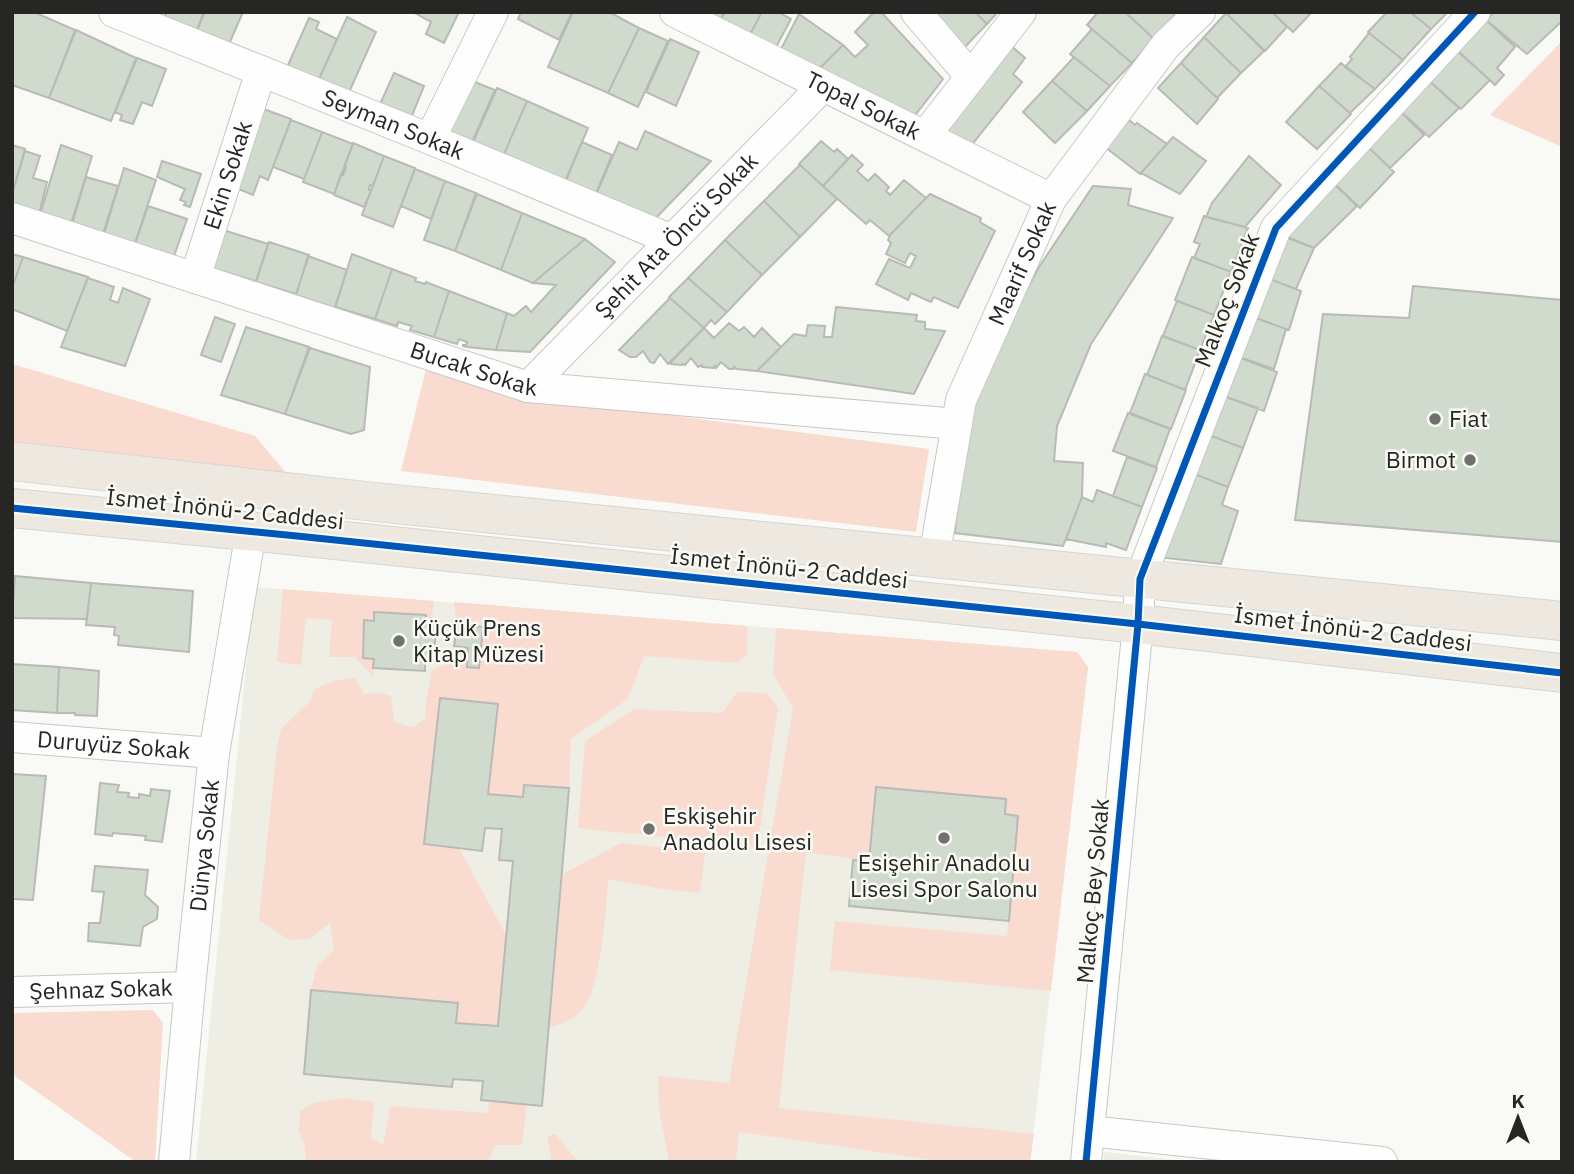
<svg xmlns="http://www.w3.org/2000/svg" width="1574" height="1174" font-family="'IBM Plex Sans',sans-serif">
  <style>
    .built { fill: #eeeee5 }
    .green { fill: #fadbcf }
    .building { fill: #d1dbcd; stroke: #b9b9b7; stroke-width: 2 }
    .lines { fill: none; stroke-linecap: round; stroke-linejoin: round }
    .street-casing { stroke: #c7c7c5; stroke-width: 32 }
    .primary-casing { stroke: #d5d5d4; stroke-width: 40 }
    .street { stroke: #fefefe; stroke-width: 30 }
    .primary { stroke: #eee9e0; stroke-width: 38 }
    .cycleway-casing { stroke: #fafaf5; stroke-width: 11 }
    .cycleway { stroke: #0057b8; stroke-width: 7 }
    .poi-dot { fill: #70706e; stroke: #fafaf5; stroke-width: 2.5 }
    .labels { text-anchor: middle; stroke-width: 5; stroke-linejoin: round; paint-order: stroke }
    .street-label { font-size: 23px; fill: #262624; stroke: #fafaf5 }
    .poi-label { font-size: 23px; fill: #262624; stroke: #fafaf5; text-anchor: start }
  </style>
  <rect width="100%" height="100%" fill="#f9f9f6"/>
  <path class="built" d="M254,587L1077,652L1088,667L1030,1162H196Z
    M1104,1152L1194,1162H1103Z"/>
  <path class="green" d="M1562,41V147L1490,115Z
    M12,364L255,436L287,474L12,443Z
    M426,369L607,407L929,449L916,532L401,471Z
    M283,589L434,601L432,616L425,625V615L375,612L374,621L365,620L363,657L374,659L373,677L355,657H329L332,620L306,618L301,665L277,662Z
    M454,602L747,626V655L737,663L644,656L628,699L571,739L569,788L525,785L523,797L488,794L498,705L440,698L424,844L459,848L506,935L498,1026L456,1023L458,1003L311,990L317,966L334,950L330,923L309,939L289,940L259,920L277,746L281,729L310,701L314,689L334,681L355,677L364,694L378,693L391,696L394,722L413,727L425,719L426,701L432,670L454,660V646L468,648L467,667L479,668L483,628L457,625Z
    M776,628L1077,652L1088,667L1051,991L830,970L835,921L1007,936L1018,816L1005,814L1006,799L876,787L869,861L806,852L779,1108L1034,1134L1030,1162H946L739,1132L736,1162H669L659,1109L658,1076L729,1083L793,708L773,674Z
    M737,692L767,693L778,708L757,847L578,828L585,741L634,709L722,713Z
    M621,843L705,852L700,893L662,889L608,879C607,906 600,987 585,1006C574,1020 565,1024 548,1027L561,875Z
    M153,1010L163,1023L155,1162H136L12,1074V1013Z
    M344,1098L374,1102L371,1138L383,1145L391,1106L488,1113L489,1101L527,1105L522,1145H495L488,1162H306L305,1147L299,1131L300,1111L314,1103Z
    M556,1134L578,1162H552L547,1136Z"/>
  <path class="building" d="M12,12H34L75,30L49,98L12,85Z
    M167,12H204L193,39L161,25Z
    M205,12H243L226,51L194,37Z
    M413,12H459L444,43L426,34L431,22Z
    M521,12H572L559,40L518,19Z
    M573,12H609L639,28L608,93L548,67Z
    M703,12H724L720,21Z
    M725,12H762L748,38L719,23Z
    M762,12H778L791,19L774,51L748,38Z
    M874,12H881L943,79L913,118L818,70L843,45L855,57L868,45L855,32Z
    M937,12H975L987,24L960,52L930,18Z
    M975,12H998L987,24Z
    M1098,12H1125L1154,39L1132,63L1087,25Z
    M1125,12H1174L1176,14L1154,39Z
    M1227,12H1272L1287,27L1265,51L1226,13Z
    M1272,12H1312L1293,32Z
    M1387,12H1410L1431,29L1403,60L1368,32Z
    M1410,12H1448L1431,29Z
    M1494,12H1562V21L1527,54L1486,20Z
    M1226,13L1264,51L1241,73L1204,37Z
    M799,14L843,45L818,70L780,51Z
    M347,17L376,32L346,99L316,86Z
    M309,18L319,22L316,29L337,39L316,86L284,74Z
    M1486,20L1515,47L1497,68L1504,75L1495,85L1457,50Z
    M639,28L668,41L638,107L608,93Z
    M1092,29L1132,63L1110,86L1070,54Z
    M76,30L136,58L111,121L49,98Z
    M1369,33L1403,60L1375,89L1345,67L1352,59L1350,57Z
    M1204,37L1241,73L1217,98L1181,63Z
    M670,39L699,52L676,106L646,92Z
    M1008,43L1025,58L1013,74L1022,82L970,147L940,132Z
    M1456,50L1490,80L1461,109L1427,79Z
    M1074,57L1110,86L1087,111L1052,81Z
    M137,58L166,69L152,106L142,102L133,124L120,120L122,115L115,112Z
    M1181,63L1218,99L1197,124L1158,88Z
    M1341,63L1375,89L1350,113L1319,86Z
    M394,73L424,86L409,123L377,111Z
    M467,79L495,90L469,149L441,137Z
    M1428,80L1459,108L1429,137L1399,110Z
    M1052,81L1087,111L1055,143L1023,112Z
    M1319,86L1351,114L1317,149L1286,122Z
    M497,88L527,101L501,161L470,149Z
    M527,101L588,128L563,186L501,161Z
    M261,108L291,119L268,180L260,176L253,195L236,188Z
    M1399,110L1424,135L1390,168L1366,145Z
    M291,120L322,132L304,179L273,167Z
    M1129,120L1135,125L1137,123L1167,144L1140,174L1105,147Z
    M645,131L711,161L651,223L594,199L619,142L637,150Z
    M322,132L353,144L334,194L303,182Z
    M1173,137L1206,161L1180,194L1141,173Z
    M821,141L834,152L837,149L848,159L823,186L799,164Z
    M582,142L612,155L595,196L564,185Z
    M353,143L384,156L373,186L370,185L369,190L371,191L364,207L334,195L341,174L343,175L346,167H344Z
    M12,145L25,149L12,194Z
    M61,145L92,156L71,224L40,215Z
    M1366,145L1394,172L1360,208L1331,180Z
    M25,151L40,156L33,178L47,182L39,214L12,205V194Z
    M852,155L863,165L857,171L868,181L875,174L889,187L886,191L890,195L904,180L926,198L889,236L870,220L866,224L823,186Z
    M384,156L415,168L393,227L362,215Z
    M1249,156L1281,185L1245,227L1206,217L1212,203Z
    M162,161L201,174L190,207L184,205L186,202L180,200L185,189L157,177Z
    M800,165L837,199L800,237L764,201Z
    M124,168L156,180L135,243L104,234Z
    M415,169L445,181L431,219L401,206Z
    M86,177L118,186L103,234L72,224Z
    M445,181L476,193L455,251L424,240Z
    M1331,181L1357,206L1314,248L1280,234Z
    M1093,186L1131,189L1128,205L1173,218L1091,344L1057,426L1054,461L1083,463L1082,497L1063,546L955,533L961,444L973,394L999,341L1039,267Z
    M477,194L522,213L501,270L455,251Z
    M930,194L981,218L980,222L995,231L958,308L934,297L931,302L911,293L908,300L876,284L889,259L910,268L916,256L910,253L905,263L886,254L891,243L888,240L890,235Z
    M764,201L800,237L762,275L725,240Z
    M148,206L187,219L174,256L135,244Z
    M522,213L585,239L533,283L501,270Z
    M1204,216L1248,228L1231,272L1194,258L1200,244L1194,242Z
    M223,230L268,244L256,281L210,268Z
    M1280,235L1314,248L1296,289L1264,277Z
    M585,239L615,262L530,352L496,350L507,313L514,316L526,306L531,312L556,285L533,283Z
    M725,240L762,275L727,312L688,278Z
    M269,242L309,255L296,294L256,282Z
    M12,254L23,257L12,288Z
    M352,254L392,269L375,319L335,307Z
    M308,256L347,270L335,308L296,295Z
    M23,257L88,277L67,331L12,309V288Z
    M1192,257L1231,272L1214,315L1175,300Z
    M392,269L416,278L415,281L425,284L426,282L449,291L434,337L410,330L412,326L398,322L397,326L375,319Z
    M1262,276L1301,291L1289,330L1247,315Z
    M88,278L114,287L110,300L118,303L123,288L150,299L125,366L61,347Z
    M688,278L727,312L715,324L711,320L704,328L669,297Z
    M1413,286L1562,300V542L1295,520L1323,314L1409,318Z
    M449,291L507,313L496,350L467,347L463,346V345H466L467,342L459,339L457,344L434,337Z
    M670,298L704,328L668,364L660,354L654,363L650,362L643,351L636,357H630L619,350Z
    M1177,301L1214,315L1200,350L1163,336Z
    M836,307L917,315L916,321L925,322V329L945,331L914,394L757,371L794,334L806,336L808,325L825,326L824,337H832Z
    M1248,315L1286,329L1274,369L1233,355Z
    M215,317L235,324L221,362L201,355Z
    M729,323L739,331L744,327L754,337L762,328L781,347L757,371L736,369L734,367L733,369H729L721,362L716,368L715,366L714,368L702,367V365L698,367L691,358L685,365L683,364L682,365L671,364L670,363L704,328L714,338Z
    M246,327L309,347L285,414L221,395Z
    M1162,336L1200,350L1185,390L1147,375Z
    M310,348L370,367L364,430L351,434L285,414Z
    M1233,355L1277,372L1264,411L1218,394Z
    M1145,374L1186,390L1171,429L1130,413Z
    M1218,394L1258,408L1243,448L1204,433Z
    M1128,413L1170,429L1156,467L1113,451Z
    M1204,433L1243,448L1228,487L1189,472Z
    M1127,457L1157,468L1142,507L1113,496Z
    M1189,472L1228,487L1222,505L1238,511L1221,564L1156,557Z
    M1097,490L1142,507L1126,550L1106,543V547L1066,539L1082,497L1093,502Z
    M15,576L91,583L87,619L12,618Z
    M91,583L193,591L189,652L118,645L119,636L114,635L115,627L86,625Z
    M374,612L426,615L425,625H436L434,661L425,660V671L373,668L374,659L363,658L364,620L374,621Z
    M457,625L483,627L479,668L467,667L468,648L454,646Z
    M12,664L59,667L57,713L12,710Z
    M59,667L99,671L97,716L75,715V713H57Z
    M440,698L498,704L488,794L523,797L524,785L569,788L542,1106L481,1100L483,1081L453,1079L452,1087L304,1074L311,990L458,1003L456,1023L498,1026L513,861L499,860L502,829L485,828L482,851L424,844Z
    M12,774L46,776L33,900L12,899Z
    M100,783L119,785L117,792L129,793L128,797L139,798V794L150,796L151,789L170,791L162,842L145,840L146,836L113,833L112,836L95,834Z
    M876,787L1006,799L1005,814L1018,816L1009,921L849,906L853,860L869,861Z
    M95,866L148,870L145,895L158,907L157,919L143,927L140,946L88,941L89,923H100L104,892L92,891Z"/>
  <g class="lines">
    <defs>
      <g id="street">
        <path id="s1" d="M114,12L430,139L672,240"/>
        <path id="s2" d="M675,12L1051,199"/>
        <path d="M916,12L971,77"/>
        <path d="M925,136L1021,12"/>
        <path d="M430,139L493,12"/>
        <path id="s3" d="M12,218L528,387L957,424"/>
        <path id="s4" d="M195,278L261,71"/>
        <path id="s5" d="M528,387L823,86"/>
        <path id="s6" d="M934,558L961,400L1051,199L1166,45L1200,12"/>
        <path id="s7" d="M12,737L214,753"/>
        <path id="s8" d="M12,992L190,987"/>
        <path d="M1089,1131L1382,1162"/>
        <path id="s9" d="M174,1162L190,987L214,753L251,531"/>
        <path d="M1086,1162L1138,624L1140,579L1276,228L1475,12"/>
      </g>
      <path id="primary" d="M12,461L375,502L1562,621
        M12,508L297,536L1138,624L1562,673"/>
    </defs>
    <use href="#street" class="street-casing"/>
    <use href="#primary" class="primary-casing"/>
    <use href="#street" class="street"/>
    <use href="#primary" class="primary"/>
    <defs>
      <path id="cycleway" d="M12,508L297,536L1138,624L1562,673
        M1086,1162L1138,624L1140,579L1276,228L1475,12"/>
    </defs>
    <use href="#cycleway" class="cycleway-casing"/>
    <use href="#cycleway" class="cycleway"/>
  </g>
  <g class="poi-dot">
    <circle cx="1435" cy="419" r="7"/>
    <circle cx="1470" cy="460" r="7"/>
    <circle cx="399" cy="641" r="7"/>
    <circle cx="649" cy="829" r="7"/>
    <circle cx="944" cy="838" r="7"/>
  </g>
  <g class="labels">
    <g class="street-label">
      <text dy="8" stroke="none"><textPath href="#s2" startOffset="210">Topal Sokak</textPath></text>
      <text dy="8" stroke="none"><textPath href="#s1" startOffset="301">Seyman Sokak</textPath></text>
      <text dy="8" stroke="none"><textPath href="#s4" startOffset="108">Ekin Sokak</textPath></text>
      <text dy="8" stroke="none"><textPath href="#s5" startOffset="212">Şehit Ata Öncü Sokak</textPath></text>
      <text dy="8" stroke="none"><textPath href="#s6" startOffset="310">Maarif Sokak</textPath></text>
      <text transform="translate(1227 300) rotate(-69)" y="8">Malkoç Sokak</text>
      <text dy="8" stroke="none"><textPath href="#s3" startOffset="486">Bucak Sokak</textPath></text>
      <text transform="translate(225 509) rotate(6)" y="8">İsmet İnönü-2 Caddesi</text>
      <text transform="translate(789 568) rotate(6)" y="8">İsmet İnönü-2 Caddesi</text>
      <text transform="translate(1353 629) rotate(7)" y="8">İsmet İnönü-2 Caddesi</text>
      <text dy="8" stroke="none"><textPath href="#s7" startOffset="102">Duruyüz Sokak</textPath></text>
      <text dy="8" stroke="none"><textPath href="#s9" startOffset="318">Dünya Sokak</textPath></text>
      <text transform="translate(1093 891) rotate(-85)" y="8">Malkoç Bey Sokak</text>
      <text dy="8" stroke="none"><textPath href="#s8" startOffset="89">Şehnaz Sokak</textPath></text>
    </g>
    <g class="poi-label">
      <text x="1449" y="427">Fiat</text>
      <text x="1456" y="468" text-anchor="end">Birmot</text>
      <text x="413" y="636">Küçük Prens<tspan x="413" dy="26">Kitap Müzesi</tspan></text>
      <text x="663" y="824">Eskişehir<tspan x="663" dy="26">Anadolu Lisesi</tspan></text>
      <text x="944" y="871" text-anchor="middle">Esişehir Anadolu<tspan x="944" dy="26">Lisesi Spor Salonu</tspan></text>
    </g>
  </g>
  <rect width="1574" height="1174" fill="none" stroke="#262624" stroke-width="28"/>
  <g transform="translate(1518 1118)" stroke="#fafaf5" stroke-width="5" paint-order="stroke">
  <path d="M0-5L12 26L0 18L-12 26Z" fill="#262624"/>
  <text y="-10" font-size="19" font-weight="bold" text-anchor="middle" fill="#262624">K</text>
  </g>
</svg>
